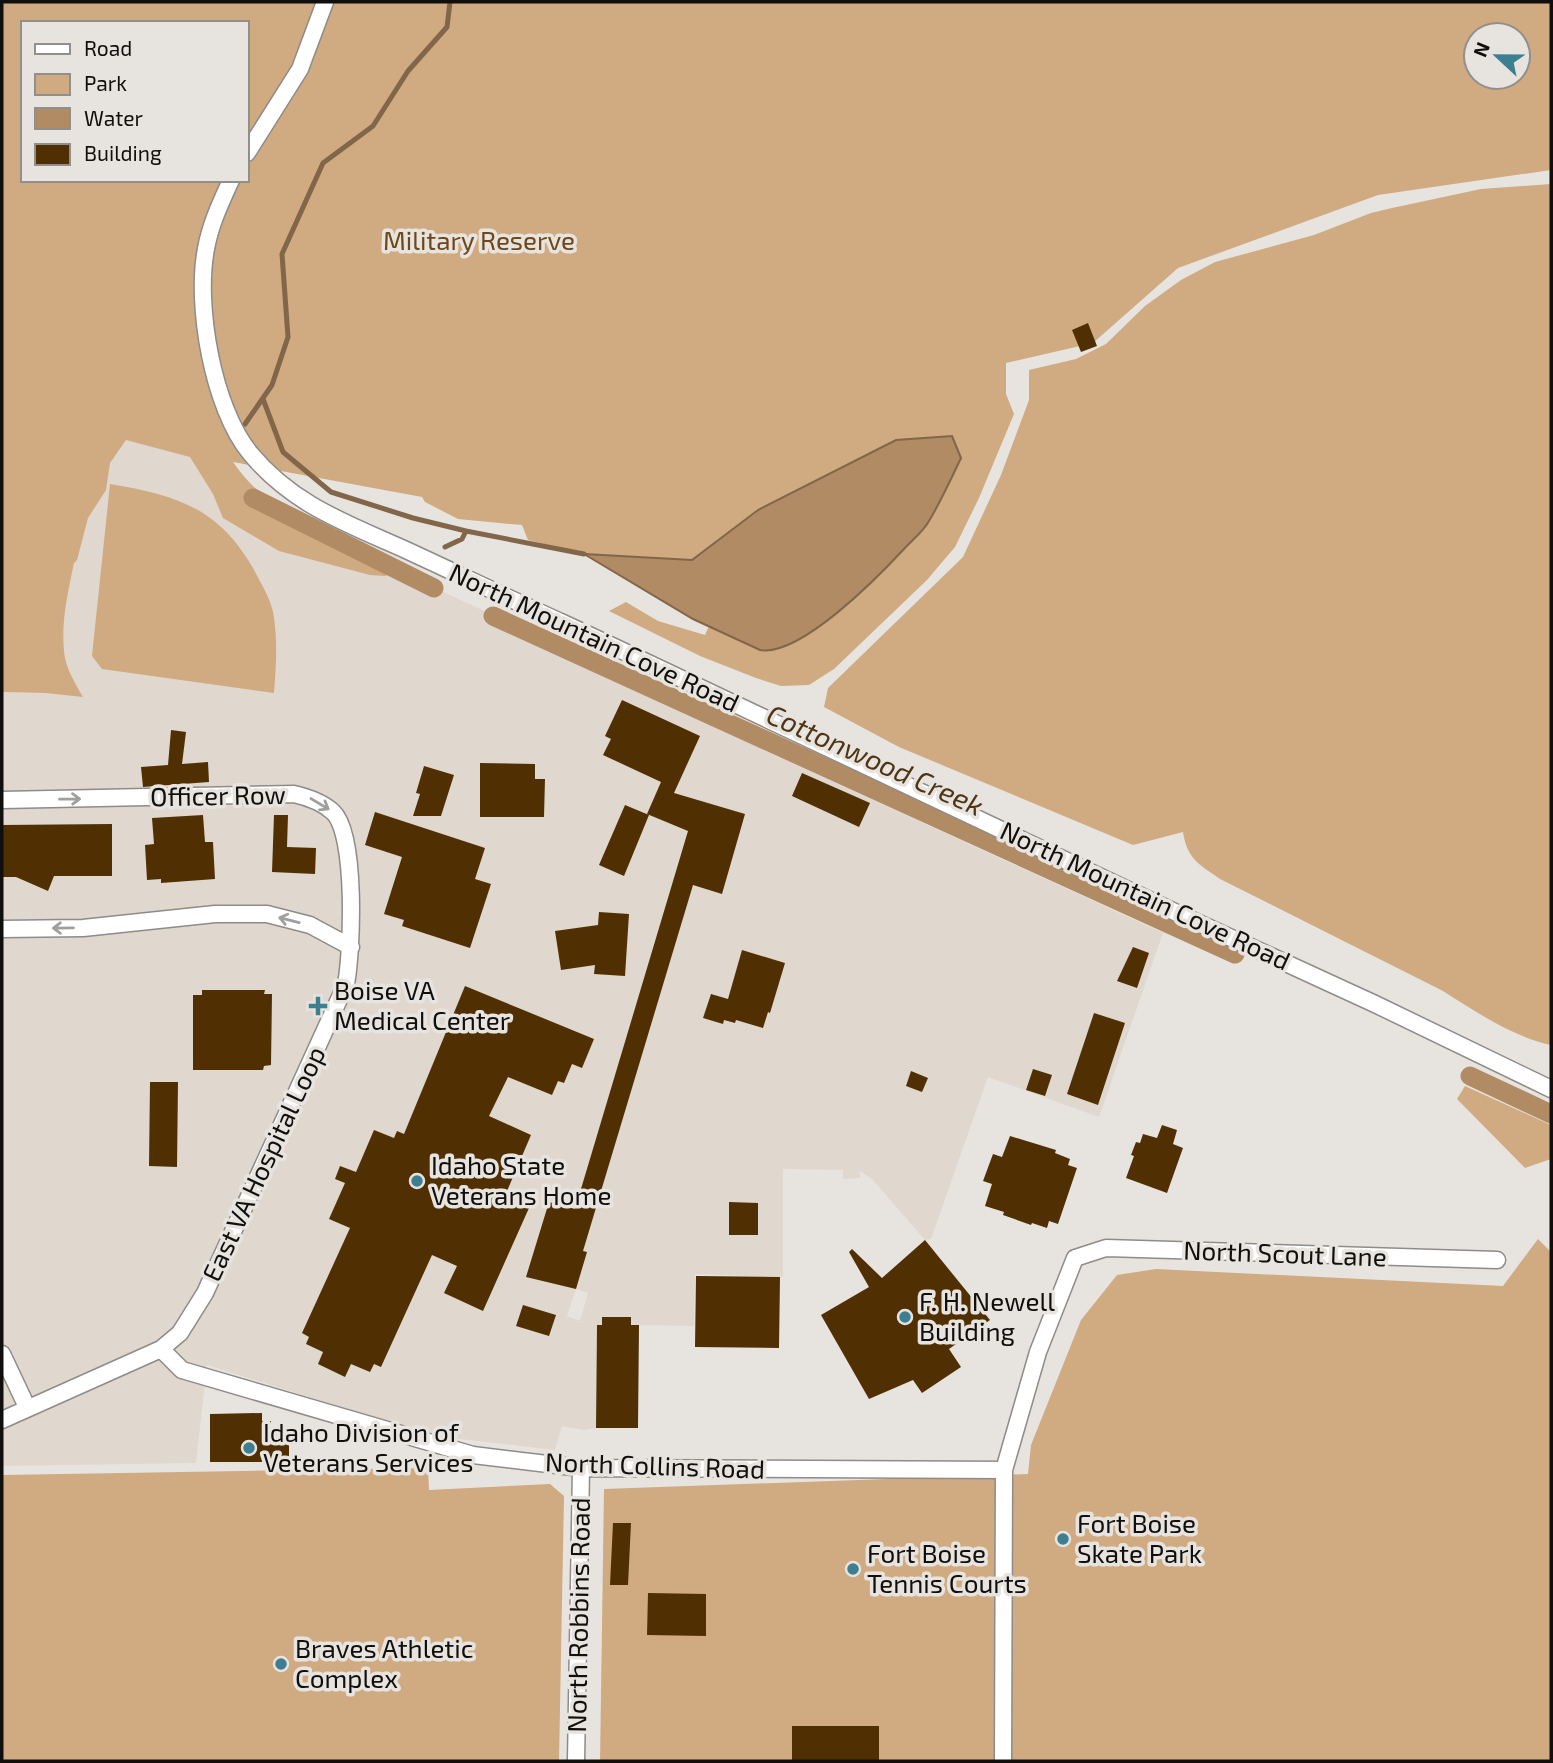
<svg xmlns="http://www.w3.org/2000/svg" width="1553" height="1763" font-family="'Exo 2',sans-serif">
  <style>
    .built { fill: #e0d7ce; fill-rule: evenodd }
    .green { fill: #d0aa81; fill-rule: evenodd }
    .water { fill: #b18b63; stroke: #816649; stroke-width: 2 }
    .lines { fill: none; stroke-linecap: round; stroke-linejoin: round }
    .stream { stroke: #816649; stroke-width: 5 }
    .canal { stroke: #b18b63; stroke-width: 19 }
    .building { fill: #503003 }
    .minor-casing { stroke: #8e8b88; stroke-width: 19 }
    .minor { stroke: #fff; stroke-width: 16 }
    .oneway { stroke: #9f9f9e }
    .poi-dot { fill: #3d7f91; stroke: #e7e4e0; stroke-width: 2.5 }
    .labels { text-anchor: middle; stroke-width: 7; stroke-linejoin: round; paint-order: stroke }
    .park-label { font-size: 26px; fill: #6e4818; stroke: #e7e4e0 }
    .street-label { font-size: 26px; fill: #100f0d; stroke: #e7e4e0 }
    .poi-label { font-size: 26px; fill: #100f0d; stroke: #e7e4e0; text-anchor: start }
    .water-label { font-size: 28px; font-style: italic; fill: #503514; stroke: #e7e4e0 }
  </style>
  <rect width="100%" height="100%" fill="#e7e4e0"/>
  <path class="built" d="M125,436L207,457L247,500L720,721L718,729L1163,933L1099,1117L988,1077L931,1239L925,1240L873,1180L860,1171V1178L843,1179V1170L783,1169V1277L695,1274L694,1326L631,1325V1317H602V1325H597L596,1428L583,1430L562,1426L555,1450L435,1436L207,1365L196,1463L2,1466V692L45,693L95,470ZM576,1289L588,1293L580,1321L567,1316Z"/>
  <path class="green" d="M2,2H1551V170L1378,195L1178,268L1093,343L1006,363V394L1014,414L979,498L955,547L927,580L834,669L809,685L781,686L756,678L700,656L609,611L626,602L658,621L705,635L709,626L768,651L952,436L896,440L758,510L692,560L584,554L528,540L522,525L458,519L425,502L422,497L233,462C270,516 333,539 390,566L386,576L370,575L279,551L223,518L213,494L190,457L126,440L110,463L106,490L88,518L77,560L74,563C68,592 61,621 64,651C65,667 75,683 83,697L46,693L2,692ZM23,23H247V180H23ZM1476,35H1518V77H1476Z
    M1551,184V1045C1513,1037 1476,1012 1443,991L1220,879C1199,864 1187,859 1183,832L1133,845L899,747L824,707L828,688L963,557L1001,475L1029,400V370L1076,359L1106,344L1145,306L1181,280L1215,262L1314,235L1371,213L1392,208L1481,189Z
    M110,484C175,495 218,507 253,568C260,582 270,597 273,612C278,639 276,667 274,693L102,669L92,656Z
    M1465,1086L1551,1125V1159L1525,1168L1457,1099Z
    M1538,1239L1551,1252V1761H600L604,1489L1028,1474L1031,1445L1081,1320L1117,1275L1156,1269L1503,1286Z
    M428,1468L429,1490L550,1484L564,1496L559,1761H2V1475Z"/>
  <path class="water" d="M952,436L961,458C951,479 941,501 929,521C923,532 912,540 904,549C878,577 800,657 760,650L693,619L584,554L692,560L758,510L896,440Z"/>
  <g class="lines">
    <path class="stream" d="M263,399L283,452L331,492L413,518L466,531
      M245,424L272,385L288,337L282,254L323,163L373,126L408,71L447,27L450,2
      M445,547L462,539L466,531L584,554"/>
    <path class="canal" d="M253,498L434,588
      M493,616L1235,954
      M1470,1076L1551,1114"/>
  </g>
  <path class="building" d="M1088,323L1097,346L1081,352L1072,330Z
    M622,700L700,736L674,793L745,814L722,894L693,885L583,1251L587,1252L576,1289L526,1277L549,1202L575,1209L688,831L647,814L661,782L603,755L611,739L605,736Z
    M171,730L186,732L182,764L208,762L209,782L143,787L141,767L168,765Z
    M480,763L535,764V779H545L544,817H480Z
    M424,766L454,775L441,816H413L420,794L416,793Z
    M802,773L870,803L859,827L792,796Z
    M625,805L649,815L624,876L599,865Z
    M375,812L485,848L475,879L491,884L470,948L402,926L404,920L384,914L402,857L365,845Z
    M203,815L205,842H213L215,879L161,883V879L147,880L145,845L154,844L152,818Z
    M274,815H288L287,847L316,848L315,874L272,872Z
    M112,824V876H54L48,891L16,877H2V825Z
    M599,912L629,914L625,976L594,974L595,965L561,970L555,931L598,925Z
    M1133,947L1149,953L1137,988L1117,981Z
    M742,950L785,963L770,1013L768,1012L763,1028L736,1020L735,1023L724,1020L723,1024L703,1018L711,994L728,999Z
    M465,986L594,1039L582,1068L572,1064L564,1083L558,1081L552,1095L508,1077L489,1116L531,1135L507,1191L510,1192L507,1198L529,1208L483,1311L444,1293L457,1266L432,1255L381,1367L374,1364L370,1372L351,1364L345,1377L318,1364L323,1352L306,1344L309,1337L302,1333L350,1228L329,1219L345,1183L335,1179L340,1166L356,1172L374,1130L394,1138L397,1131L404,1134Z
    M202,990H265L264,994H272L271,1065L264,1066L263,1070H193V995H202Z
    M1094,1013L1125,1023L1098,1105L1067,1094Z
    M1033,1069L1052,1075L1045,1096L1026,1090Z
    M911,1071L928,1078L922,1092L906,1086Z
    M150,1082H178L177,1167L149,1166Z
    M1162,1125L1177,1130L1173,1144L1183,1148L1167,1193L1126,1178L1134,1156L1131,1155L1136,1142L1140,1143L1143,1134L1157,1138Z
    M1010,1136L1056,1150L1055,1153L1070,1159L1068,1165L1077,1168L1058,1224L1049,1221L1047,1228L1032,1223L1031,1225L1003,1215L1004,1212L985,1206L992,1184L983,1181L993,1154L1002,1157Z
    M729,1202L758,1203V1235H729Z
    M925,1240L990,1320L949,1349L961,1367L922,1393L913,1380L869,1399L821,1315L869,1287L849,1252L852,1249L882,1278Z
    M696,1276L780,1277L779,1348L695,1347Z
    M523,1305L556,1315L549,1336L516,1326Z
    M602,1317H631V1325H639L638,1428H596L597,1325H602Z
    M262,1413V1421H271V1435H289V1462H210V1414Z
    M613,1523H631L628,1585H610Z
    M648,1593L706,1594V1636L647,1635Z
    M792,1726H879V1761H792Z"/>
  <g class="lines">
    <defs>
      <path id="minor" d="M247,153L300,69L325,2
        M231,180C221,202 210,225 206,249C195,305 213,408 250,453C293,505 346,523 406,550C458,574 510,599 563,623C768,718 972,815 1177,913L1375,1004L1551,1089
        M2,800L294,794C307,797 322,802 333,812C357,835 352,952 346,984L205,1293L180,1333L161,1349L2,1420
        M2,929L83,928L215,914H267L310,925L351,947
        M161,1349L182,1370L473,1455L581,1468L1004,1470
        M2,1354L27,1407
        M576,1761L581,1468
        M1003,1761L1004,1470L1038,1352L1075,1258L1106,1248L1497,1260"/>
    </defs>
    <use href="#minor" class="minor-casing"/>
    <use href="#minor" class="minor"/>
  </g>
  <defs><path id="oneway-shaft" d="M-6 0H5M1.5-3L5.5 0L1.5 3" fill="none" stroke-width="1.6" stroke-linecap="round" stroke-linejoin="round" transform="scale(1.75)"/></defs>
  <g class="oneway">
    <use href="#oneway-shaft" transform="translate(70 799) rotate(-1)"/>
    <use href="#oneway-shaft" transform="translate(320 804) rotate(31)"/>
    <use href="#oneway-shaft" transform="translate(289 920) rotate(-166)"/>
    <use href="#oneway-shaft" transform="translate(63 928) rotate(179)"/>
  </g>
  <g class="poi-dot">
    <path d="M314.5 995.5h7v7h7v7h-7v7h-7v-7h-7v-7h7z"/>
    <circle cx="417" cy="1181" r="7"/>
    <circle cx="905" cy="1317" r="7"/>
    <circle cx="249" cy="1448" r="7"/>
    <circle cx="1063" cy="1539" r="7"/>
    <circle cx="853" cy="1569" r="7"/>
    <circle cx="281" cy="1664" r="7"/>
  </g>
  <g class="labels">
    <g class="park-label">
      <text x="479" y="250">Military Reserve</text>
    </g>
    <g class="street-label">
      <text transform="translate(594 638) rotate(25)" y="9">North Mountain Cove Road</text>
      <text transform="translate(218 796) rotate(-1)" y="9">Officer Row</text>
      <text transform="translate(1145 896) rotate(25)" y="9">North Mountain Cove Road</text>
      <text transform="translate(264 1164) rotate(-65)" y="9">East VA Hospital Loop</text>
      <text transform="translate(1285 1254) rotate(2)" y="9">North Scout Lane</text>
      <text transform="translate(655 1466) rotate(2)" y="9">North Collins Road</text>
      <text transform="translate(579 1615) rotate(-89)" y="9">North Robbins Road</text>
    </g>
    <g class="poi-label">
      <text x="334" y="1000">Boise VA<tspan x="334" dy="30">Medical Center</tspan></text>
      <text x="431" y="1175">Idaho State<tspan x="431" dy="30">Veterans Home</tspan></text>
      <text x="919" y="1311">F. H. Newell<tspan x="919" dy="30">Building</tspan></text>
      <text x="263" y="1442">Idaho Division of<tspan x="263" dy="30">Veterans Services</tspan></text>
      <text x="1077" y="1533">Fort Boise<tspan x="1077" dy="30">Skate Park</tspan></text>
      <text x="867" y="1563">Fort Boise<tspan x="867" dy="30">Tennis Courts</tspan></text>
      <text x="295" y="1658">Braves Athletic<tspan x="295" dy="30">Complex</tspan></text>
    </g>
    <g class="water-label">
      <text transform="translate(875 760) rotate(24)" y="10">Cottonwood Creek</text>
    </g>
  </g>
  <rect width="1553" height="1763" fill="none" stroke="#100f0d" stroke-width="7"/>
  <rect x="21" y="21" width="228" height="161" fill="#e7e4e0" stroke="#918f8c" stroke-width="2"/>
  <rect x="35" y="44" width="35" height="10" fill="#ffffff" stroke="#918f8c" stroke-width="2"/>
  <text x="84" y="56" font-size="21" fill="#100f0d">Road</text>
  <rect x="35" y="74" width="35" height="21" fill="#d0aa81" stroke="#918f8c" stroke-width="2"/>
  <text x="84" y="91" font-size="21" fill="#100f0d">Park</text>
  <rect x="35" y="108" width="35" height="21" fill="#b18b63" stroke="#918f8c" stroke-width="2"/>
  <text x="84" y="126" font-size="21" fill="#100f0d">Water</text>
  <rect x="35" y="144" width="35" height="21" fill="#503003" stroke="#918f8c" stroke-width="2"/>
  <text x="84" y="161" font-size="21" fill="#100f0d">Building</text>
  <g transform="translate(1497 56) rotate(292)"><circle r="33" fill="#e7e4e0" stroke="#918f8c" stroke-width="2"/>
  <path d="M0-5L12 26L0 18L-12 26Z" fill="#3d7f91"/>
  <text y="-10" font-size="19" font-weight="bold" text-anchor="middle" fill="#100f0d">N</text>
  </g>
</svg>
